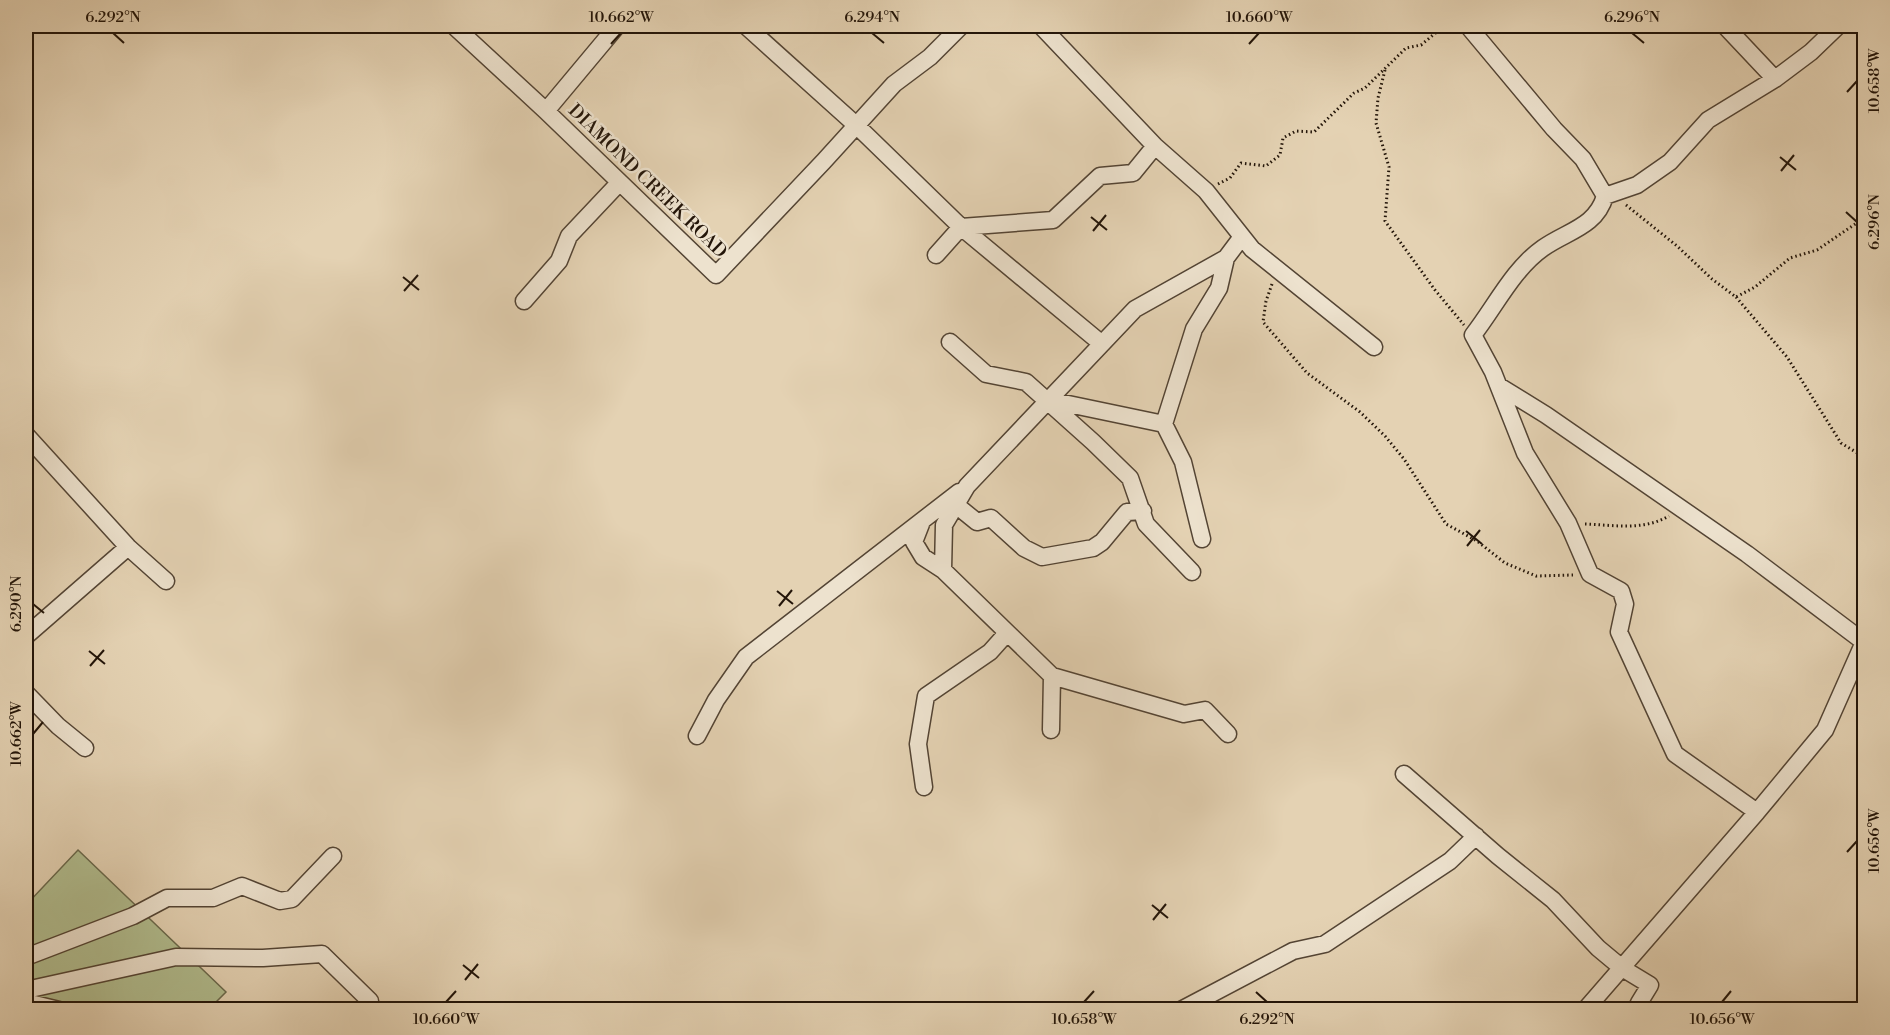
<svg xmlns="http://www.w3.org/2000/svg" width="1890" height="1035" font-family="'Libre Bodoni',serif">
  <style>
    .green { fill: #b1bd8f; stroke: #6a694c; stroke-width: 1.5 }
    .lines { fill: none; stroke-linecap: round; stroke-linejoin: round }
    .minor-casing { stroke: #534434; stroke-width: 19 }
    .path { stroke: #231509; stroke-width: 3; stroke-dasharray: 1.5 3; stroke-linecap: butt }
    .minor { stroke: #ede2ce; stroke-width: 16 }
    .ticks { fill: none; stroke: #231509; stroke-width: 2 }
    .labels { text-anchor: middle; stroke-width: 5; stroke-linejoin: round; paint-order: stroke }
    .street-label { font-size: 18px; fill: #231509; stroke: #ede2ce }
    .neatline { fill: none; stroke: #231509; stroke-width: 2 }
    .ticks-label { font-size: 15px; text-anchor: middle; fill: #231509 }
  </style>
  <rect width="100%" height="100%" fill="#e4d2b3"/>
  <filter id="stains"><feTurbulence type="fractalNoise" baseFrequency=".00333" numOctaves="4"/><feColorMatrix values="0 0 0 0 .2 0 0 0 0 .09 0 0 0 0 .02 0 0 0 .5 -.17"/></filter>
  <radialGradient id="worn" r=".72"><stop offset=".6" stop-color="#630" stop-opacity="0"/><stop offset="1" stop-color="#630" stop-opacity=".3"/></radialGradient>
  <path class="green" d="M78,850L226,992L209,1009H26V905Z"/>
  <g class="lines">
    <defs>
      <path id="minor" d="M454,26L546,111L716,275L824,161L894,84L930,57L961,26
        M746,26L856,125L961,227L1053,220L1100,176L1133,173L1155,146
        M1041,26L1155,146L1206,191L1252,249L1374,347
        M1468,26L1554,129L1583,159L1605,196C1596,227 1567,231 1543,248C1513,269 1495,307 1473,335L1493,372L1525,453L1568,523L1590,574L1621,591L1625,604L1619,632L1675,754L1757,812
        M1725,26L1775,79
        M546,111L617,26
        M1605,196L1637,185L1670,162L1708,120L1775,79L1811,52L1838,26
        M936,255L961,227L1102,344
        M524,301L559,261L569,236L619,183
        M950,342L986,374L1026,382L1093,442L1130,478L1146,524L1192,572
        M1499,386L1546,415L1747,554L1864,642L1825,730L1757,812L1585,1010
        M1049,400L1164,424L1183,462L1202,539
        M1164,424L1194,329L1219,288L1226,258L1241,238
        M26,435L128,547L166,581
        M956,505L977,522L991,518L1024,548L1042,557L1093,548L1102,542L1127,512L1143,511
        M921,524L914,542L923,557L943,570
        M26,636L128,547
        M1052,676L1184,714L1205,710L1228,734
        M26,693L58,726L85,748
        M1051,730L1052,676L943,570L944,525L967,486L1135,309L1226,258
        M697,736L716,700L746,657L959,492
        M1404,774L1498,856L1553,900L1598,948L1622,968L1650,985L1639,1003L1645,1010
        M924,787L918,744L926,696L990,652L1007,633
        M26,957L133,916L167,898H213L242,886L280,901L292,899L333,856
        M26,990L176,957L263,958L322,954L370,1001
        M26,1002L59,1010
        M1181,1010L1293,951L1325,944L1450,861L1476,836"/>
    </defs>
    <use href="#minor" class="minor-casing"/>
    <path class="path" d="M1385,70L1378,98L1376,123L1389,167L1385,221L1435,290L1464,325
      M1218,184L1230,178L1241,163L1266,166L1280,155L1283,138L1296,131L1314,132L1354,93L1365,88L1406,48L1421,45L1444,26
      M1626,205L1677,246L1712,279L1736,297L1755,287L1790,258L1817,250L1864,218
      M1272,284L1266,301L1263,322L1307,373L1360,412L1385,436L1404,459L1446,524L1477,541L1505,563L1536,576L1573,575
      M1736,297L1787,357L1841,443L1864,457
      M1585,524C1614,525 1643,531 1669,516"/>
    <use href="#minor" class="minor"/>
  </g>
  <path class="ticks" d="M113,33L124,43M872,33L884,43M1632,33L1644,43M611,44L621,33M1249,44L1259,33M1847,92L1857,81M1780,157L1796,170M1781,171L1794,155M1846,212L1857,222M1091,217L1107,230M1093,231L1106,215M403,277L419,290M404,291L418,275M1466,531L1482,544M1467,546L1480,530M777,591L793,604M33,604L44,613M779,606L792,590M89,651L105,664M90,666L104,650M33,734L43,722M1847,852L1857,841M1152,905L1168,918M1153,920L1166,904M463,965L479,978M465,980L478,964M1256,992L1267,1002M446,1002L456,991M1084,1002L1094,991M1722,1002L1731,991"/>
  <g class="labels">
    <g class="street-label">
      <text transform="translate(648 181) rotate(44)" y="6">DIAMOND CREEK ROAD</text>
    </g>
  </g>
  <rect width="1890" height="1035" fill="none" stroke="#e4d2b3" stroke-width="66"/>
  <rect x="33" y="33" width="1824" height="969" class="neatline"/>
  <g class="ticks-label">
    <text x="113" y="22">6.292°N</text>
    <text x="621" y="22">10.662°W</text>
    <text x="872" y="22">6.294°N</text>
    <text x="1259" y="22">10.660°W</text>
    <text x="1632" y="22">6.296°N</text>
    <text transform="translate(1874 81) rotate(-90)" y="5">10.658°W</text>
    <text transform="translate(1874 222) rotate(-90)" y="5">6.296°N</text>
    <text transform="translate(16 604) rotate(-90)" y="5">6.290°N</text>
    <text transform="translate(16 734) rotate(-90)" y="5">10.662°W</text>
    <text transform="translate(1874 841) rotate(-90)" y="5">10.656°W</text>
    <text x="446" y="1024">10.660°W</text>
    <text x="1084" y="1024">10.658°W</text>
    <text x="1267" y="1024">6.292°N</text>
    <text x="1722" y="1024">10.656°W</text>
  </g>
  <rect width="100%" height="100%" filter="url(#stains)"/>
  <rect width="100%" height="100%" fill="url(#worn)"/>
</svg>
